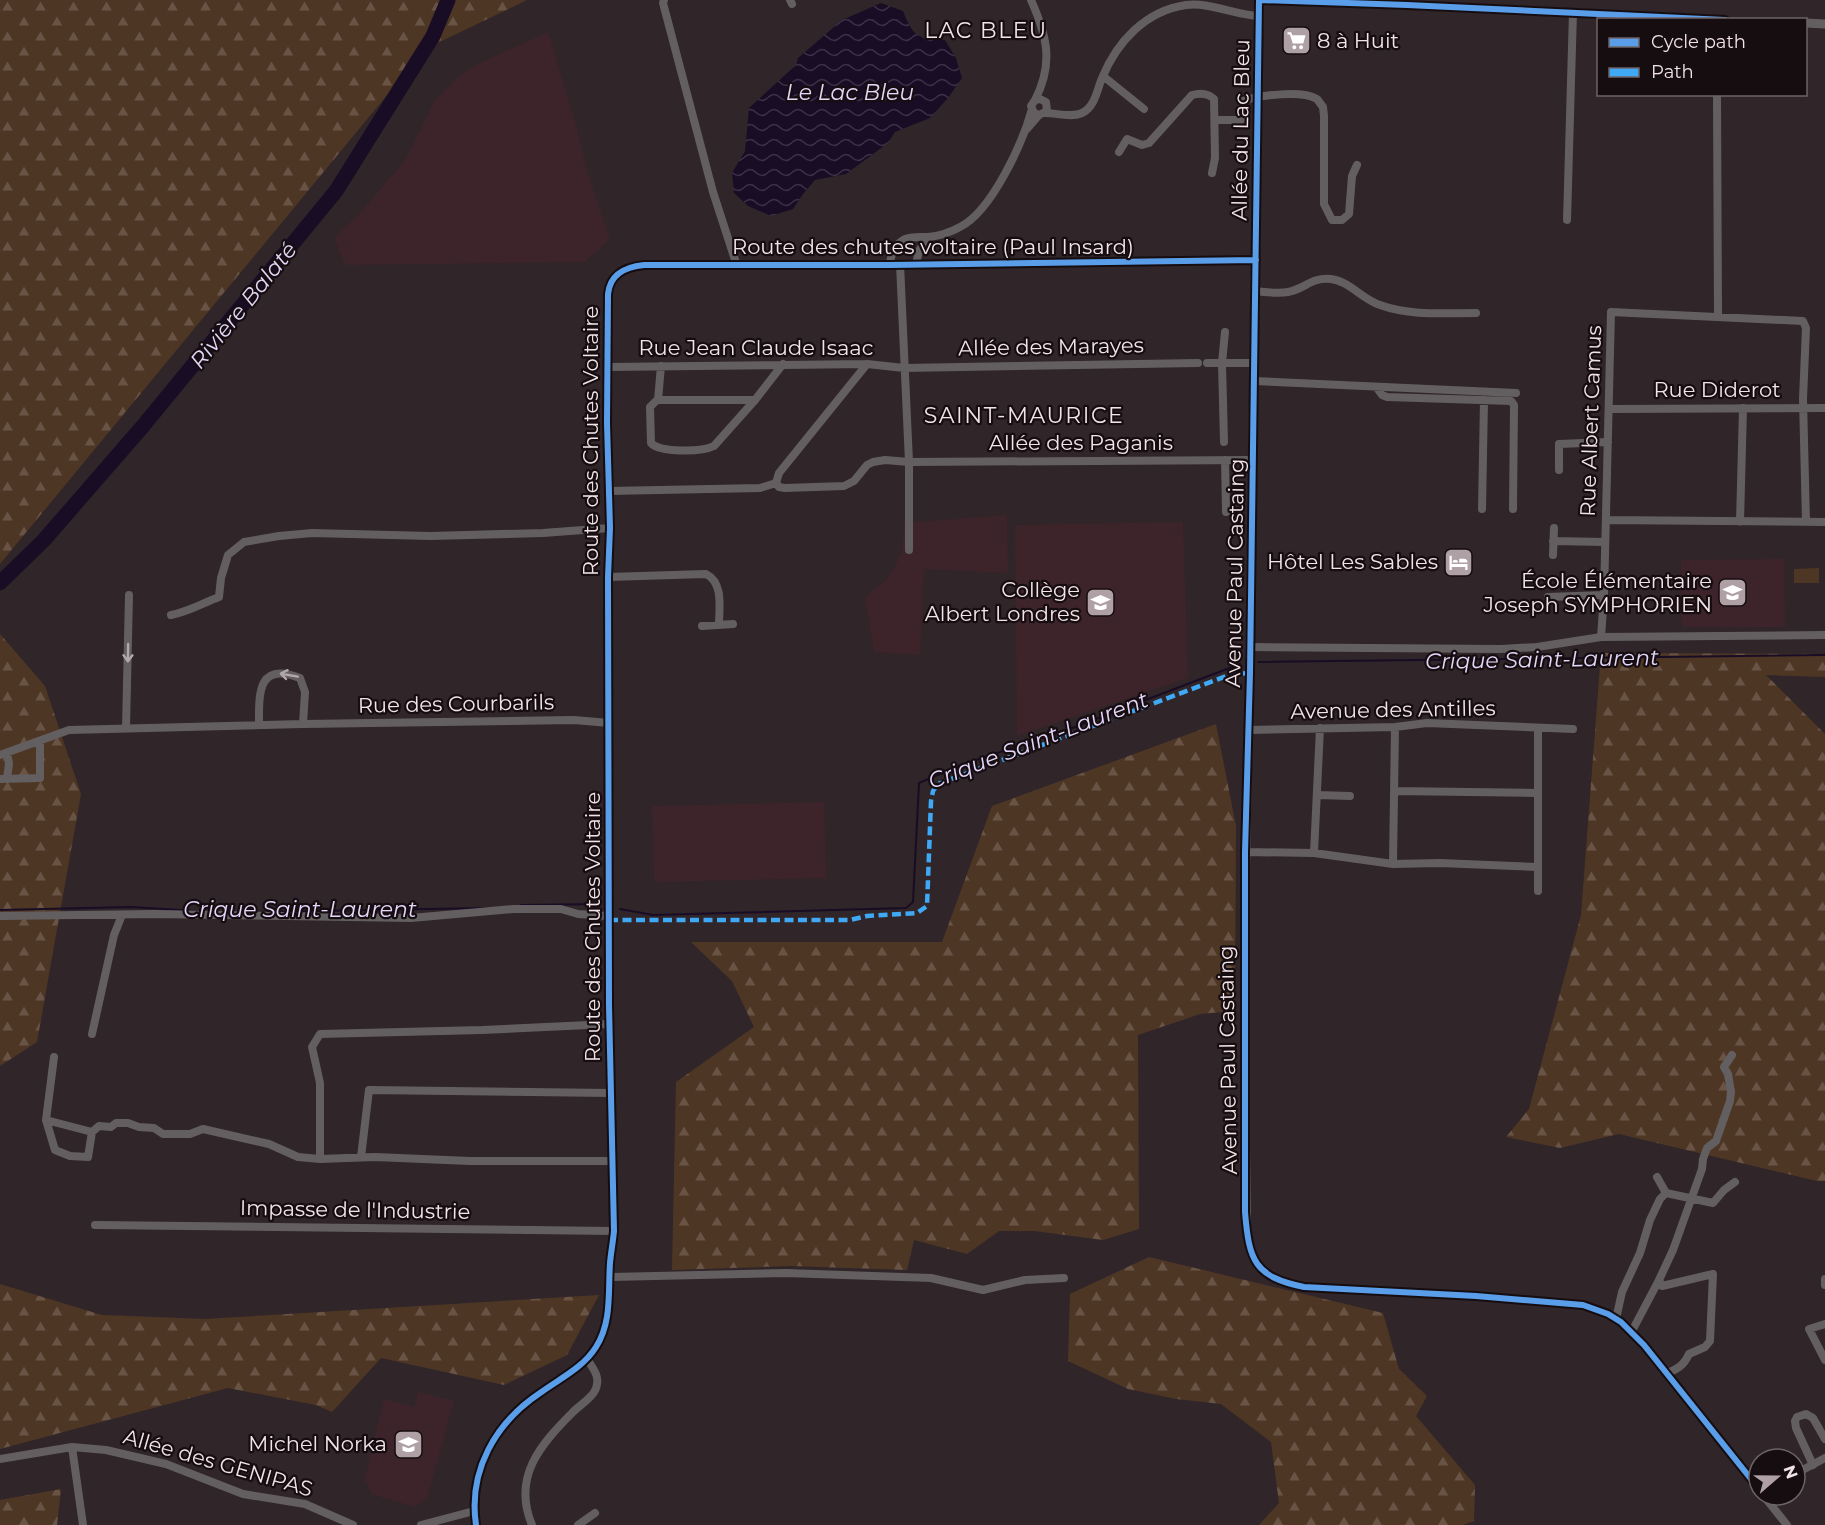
<svg xmlns="http://www.w3.org/2000/svg" width="1825" height="1525" font-family="Montserrat,sans-serif">
  <style>
    .built { fill: #3d242b }
    .forest { fill: url(#forest-firs) }
    .pitch { fill: #4e3625 }
    .water { fill: url(#water-waves) }
    .lines { fill: none; stroke-linecap: round; stroke-linejoin: round }
    .stream { stroke: #190d26; stroke-width: 2 }
    .river { stroke: #190d26; stroke-width: 15 }
    .minor { stroke: #635f61; stroke-width: 8 }
    .tertiary { stroke: #635f61; stroke-width: 9 }
    .quiet { stroke: #3fa9f5; stroke-width: 4.5; stroke-dasharray: 9 4.5; stroke-linecap: butt }
    .cycleway-casing { stroke: #160d10; stroke-width: 10 }
    .cycleway { stroke: #5a9eea; stroke-width: 6 }
    .oneway { stroke: #b2a8ab }
    .labels { text-anchor: middle; stroke-width: 4.5; stroke-linejoin: round; paint-order: stroke }
    .poi-label { font-size: 21px; fill: #f2e3e7; stroke: #160d10; text-anchor: end }
    .street-label { font-size: 21px; fill: #f2e3e7; stroke: #160d10 }
    .neighbourhood-label { font-size: 22px; letter-spacing: 1.5px; fill: #f2e3e7; stroke: #160d10 }
    .water-label { font-size: 22px; font-style: italic; fill: #e3d7fa; stroke: #160d10 }
  </style>
  <defs>
    <pattern id="forest-firs" width="22" height="20" patternUnits="userSpaceOnUse" patternTransform="scale(1.5)"><rect width="22" height="20" fill="#4e3625"/><path d="M5 1l3.5 6h-7zM16 11l3.5 6h-7z" fill="#685345"/></pattern>
    <pattern id="water-waves" width="16" height="10" patternUnits="userSpaceOnUse" patternTransform="scale(1.5)"><rect width="16" height="10" fill="#190d26"/><path d="M0 5q4-4 8 0t8 0" fill="none" stroke="#3b3046"/></pattern>
  </defs>
  <rect width="100%" height="100%" fill="#302528"/>
  <path class="built" d="M548,32L576,125L587,171L610,239L585,262L345,265L334,238L362,211L406,159L435,100L459,76L484,61Z
    M1007,515L1008,573L924,569L920,655L874,652L865,597L889,577L902,552L904,523Z
    M1183,522L1188,678L1017,736L1015,525Z
    M1784,559L1785,627H1682L1681,560Z
    M824,802L826,878L654,882L652,806Z
    M418,1392L454,1401L427,1498L415,1507L371,1494L367,1482L364,1481L384,1399L414,1407Z"/>
  <path class="forest" d="M0,0H527L425,49L0,564Z
    M0,634L45,686L81,794L37,1042L0,1066Z
    M1601,653L1825,654V677L1766,675L1825,734V1181H1817L1619,1134L1560,1148L1506,1137L1529,1109L1581,915Z
    M1216,724L1236,826L1235,1011L1200,1014L1138,1035L1139,1229L1103,1240L1034,1231H999L967,1254L914,1240L907,1270L791,1266L672,1270L676,1082L754,1027L732,981L691,942H942L992,806Z
    M1149,1257L1383,1313L1399,1369L1427,1396L1416,1416L1475,1485L1474,1521L1463,1525H1259L1279,1503L1271,1442L1221,1404L1176,1399L1128,1389L1068,1361L1070,1294Z
    M0,1284L102,1315L206,1319L599,1295L567,1355L504,1385L381,1358L332,1412L316,1405L228,1388L0,1449Z
    M61,1489L57,1525H0V1500Z"/>
  <path class="pitch" d="M1819,568V583H1794V569Z"/>
  <path class="water" d="M881,3L903,11C914,38 916,37 945,40L956,58L962,78L948,98L930,118L895,132L888,143L846,174L815,180L803,194L793,209L771,216L748,206L734,193L732,173L745,151L749,108L796,65L798,58L842,20Z"/>
  <g class="lines">
    <path class="stream" d="M1258,662L1825,655
      M521,905L600,904
      M620,909L653,915L906,908L913,902L919,783L961,765L1075,727L1240,664
      M0,910L131,907L198,911
      M249,912L486,908"/>
    <path class="river" d="M0,583L44,540L143,426L336,191L433,36L448,0"/>
    <path class="minor" d="M664,0L663,3L713,192L737,266
      M790,0L792,4
      M1031,0C1047,36 1054,63 1035,100
      M1103,76L1144,109
      M1717,94L1718,316
      M1045,113C1057,113 1071,118 1082,113C1095,107 1097,90 1102,78C1117,42 1145,11 1186,5C1210,2 1235,15 1259,16
      M1215,120H1241L1243,101C1261,95 1301,90 1317,99L1323,107L1324,116V204L1332,220H1342L1349,214L1352,176L1357,165
      M1027,129L1039,115L1047,111L1046,102L1040,99L1035,100L1031,106L1034,113L1039,115
      M1119,152L1127,139L1142,145L1149,143L1192,95C1199,93 1208,93 1214,99L1215,158L1212,173
      M1567,220L1573,12
      M900,264L909,462V550
      M916,264L919,251L928,237
      M890,265C891,253 894,245 905,239C914,236 920,237 928,237C939,236 951,232 960,227C992,211 1023,142 1032,109
      M1255,291C1266,292 1277,294 1288,292C1305,289 1311,277 1331,279C1349,281 1362,299 1380,305C1410,316 1444,313 1476,313
      M1207,363H1255
      M608,367L867,364L904,368L1198,363
      M1254,381L1516,393
      M1377,388L1382,395L1387,397L1511,401L1514,405L1513,509
      M658,400L661,366
      M755,400H657L650,407L651,443C660,453 702,452 714,446L755,400L783,364
      M1609,409L1825,408
      M1224,442L1222,363L1225,332
      M1225,460L1226,512
      M1559,470V444L1608,442
      M776,483L779,487L785,488L844,486L854,481L867,465L873,462L885,460L909,462L1253,460
      M776,483L779,473L867,364
      M608,491L760,488L776,483
      M1482,509L1484,400
      M1606,520L1825,522
      M1740,522L1743,408
      M1553,541L1605,542
      M1553,555L1554,528
      M608,577L706,574C724,583 719,608 719,625
      M1548,597L1604,595
      M171,615C188,612 203,603 219,597L221,578L228,555L244,542L279,536L312,533L430,536L543,533L610,528
      M702,626L733,624
      M1601,637L1604,595L1611,312L1803,321L1806,328L1803,399L1806,522
      M1250,647L1501,649L1537,647L1601,637L1825,635
      M1250,657L1244,975L1247,1229C1252,1270 1265,1279 1304,1287L1476,1296L1583,1305L1608,1314L1621,1322L1644,1345L1759,1489
      M259,725C259,694 257,661 300,678L305,692L303,724
      M126,728L129,595
      M1249,730L1395,727L1427,723L1573,729
      M7,753L9,764L7,778
      M0,755L69,730L303,724L574,720L609,723
      M0,779L40,778V741
      M1394,791L1537,793
      M1318,795L1350,796
      M1245,852L1314,853L1393,864L1440,863L1537,867
      M1314,853L1320,728
      M1393,864L1395,727
      M1538,891V728
      M0,916L155,914L411,918L514,909H561L578,914L609,916
      M92,1034L114,935L122,915
      M54,1057L46,1120L55,1150L70,1156L88,1157L92,1132
      M46,1120L92,1132L99,1126L111,1127L116,1123H128L139,1127L154,1128L163,1134H190L203,1129L269,1144L298,1157L320,1159V1083L312,1047L320,1034L482,1030L610,1024
      M361,1157L369,1090L611,1093
      M320,1159L375,1157L470,1161H613
      M1657,1177L1666,1193L1713,1203L1724,1190L1735,1182
      M95,1225L614,1231
      M611,1277L786,1273L931,1278L983,1290L1025,1280L1064,1278
      M1825,1279V1285
      M1659,1280L1662,1286L1713,1274L1710,1341L1705,1347L1689,1354C1684,1365 1678,1369 1667,1373
      M1616,1319L1622,1292L1640,1253L1650,1220L1660,1199L1666,1193
      M1825,1324L1809,1329L1825,1360
      M1632,1331L1659,1280L1673,1250L1702,1169L1703,1159L1707,1148L1716,1141L1730,1101L1731,1092L1728,1074L1724,1067L1732,1055
      M72,1447L83,1525
      M0,1459L72,1447L106,1450L166,1464L243,1494L305,1504L353,1525
      M1813,1465L1796,1428L1795,1421L1797,1417L1806,1414L1813,1418L1825,1439
      M1795,1474L1825,1458
      M1763,1495L1787,1525
      M421,1525L474,1511
      M476,1525C468,1471 495,1423 540,1393C559,1379 583,1368 596,1347C612,1322 608,1292 610,1263C611,1252 613,1242 614,1231L609,1005L608,577L610,528L607,423L608,294C610,274 625,267 644,265H890L1256,260
      M532,1525C512,1477 540,1445 573,1412C581,1404 596,1396 597,1384C599,1375 592,1367 587,1359
      M578,1525L595,1513"/>
    <path class="tertiary" d="M1259,0L1407,5L1725,20
      M1806,23L1825,24
      M1250,657L1259,0"/>
    <path class="quiet" d="M609,920H850L867,916L917,913L927,906L931,801L933,791L938,784L1232,674L1250,673"/>
    <defs>
      <path id="cycleway" d="M1259,0L1250,673L1245,852V1212C1249,1260 1254,1277 1304,1287L1476,1296L1583,1305L1608,1314L1621,1322L1644,1345L1759,1489
        M1259,0L1407,5L1725,20
        M476,1525C468,1471 495,1423 540,1393C559,1379 583,1368 596,1347C612,1322 608,1292 610,1263C611,1252 613,1242 614,1231L609,1005L608,577L610,528L607,423L608,294C610,274 625,267 644,265H890L1256,260"/>
    </defs>
    <use href="#cycleway" class="cycleway-casing"/>
    <use href="#cycleway" class="cycleway"/>
  </g>
  <defs><path id="oneway-shaft" d="M-6 0H5M1.5-3L5.5 0L1.5 3" fill="none" stroke-width="1.6" stroke-linecap="round" stroke-linejoin="round" transform="scale(1.5)"/></defs>
  <g class="oneway">
    <use href="#oneway-shaft" transform="translate(128 653) rotate(91)"/>
    <use href="#oneway-shaft" transform="translate(289 675) rotate(-170)"/>
  </g>
  <defs>
    <symbol id="supermarket-square" viewBox="-11 -11 22 22"><rect x="-9" y="-9" width="18" height="18" rx="4" fill="#aea0a4" stroke="#160d10"/><path d="M-6-5.5h2.5l.6 2H6L4.5 2H-2.5L-4.4-4H-6ZM-1.5 3.2a1.3 1.3 0 1 0 .1 0ZM3 3.2a1.3 1.3 0 1 0 .1 0Z" fill="#fff"/></symbol>
    <symbol id="hotel-square" viewBox="-11 -11 22 22"><rect x="-9" y="-9" width="18" height="18" rx="4" fill="#aea0a4" stroke="#160d10"/><path d="M-6-4.5h1.5V1H6V5H4.5V3h-9V5H-6ZM-4 0a1.8 1.8 0 1 1 3.6 0ZM.5 0V-2.5h3Q6-2.5 6 0Z" fill="#fff"/></symbol>
    <symbol id="school-square" viewBox="-11 -11 22 22"><rect x="-9" y="-9" width="18" height="18" rx="4" fill="#aea0a4" stroke="#160d10"/><path d="M0-5L7-2L0 1L-7-2ZM-4 1L0 2.5L4 1V4Q0 6-4 4Z" fill="#fff"/></symbol>
  </defs>
  <g fill-rule="evenodd">
    <use href="#supermarket-square" x="1280" y="24" width="33" height="33"/>
    <use href="#hotel-square" x="1442" y="546" width="33" height="33"/>
    <use href="#school-square" x="1716" y="576" width="33" height="33"/>
    <use href="#school-square" x="1084" y="586" width="33" height="33"/>
    <use href="#school-square" x="392" y="1428" width="33" height="33"/>
  </g>
  <g class="labels">
    <g class="poi-label">
      <text x="1317" y="48" text-anchor="start">8 à Huit</text>
      <text x="1438" y="569">Hôtel Les Sables</text>
      <text x="1712" y="588">École Élémentaire<tspan x="1712" dy="24">Joseph SYMPHORIEN</tspan></text>
      <text x="1080" y="597">Collège<tspan x="1080" dy="24">Albert Londres</tspan></text>
      <text x="387" y="1451">Michel Norka</text>
    </g>
    <g class="street-label">
      <text transform="translate(1241 130) rotate(-89)" y="7">Allée du Lac Bleu</text>
      <text x="933" y="254">Route des chutes voltaire (Paul Insard)</text>
      <text transform="translate(1051 347) rotate(-1)" y="7">Allée des Marayes</text>
      <text x="756" y="355">Rue Jean Claude Isaac</text>
      <text x="1717" y="397">Rue Diderot</text>
      <text transform="translate(1591 421) rotate(-88)" y="7">Rue Albert Camus</text>
      <text transform="translate(591 441) rotate(-90)" y="7">Route des Chutes Voltaire</text>
      <text x="1081" y="450">Allée des Paganis</text>
      <text transform="translate(1235 573) rotate(-89)" y="7">Avenue Paul Castaing</text>
      <text transform="translate(456 704) rotate(-1)" y="7">Rue des Courbarils</text>
      <text transform="translate(1393 710) rotate(-1)" y="7">Avenue des Antilles</text>
      <text transform="translate(593 927) rotate(-90)" y="7">Route des Chutes Voltaire</text>
      <text transform="translate(1228 1060) rotate(-91)" y="7">Avenue Paul Castaing</text>
      <text transform="translate(355 1210) rotate(1)" y="7">Impasse de l'Industrie</text>
      <text transform="translate(218 1463) rotate(16)" y="7">Allée des GENIPAS</text>
    </g>
    <g class="neighbourhood-label">
      <text x="986" y="38">LAC BLEU</text>
      <text x="1024" y="423">SAINT-MAURICE</text>
    </g>
    <g class="water-label">
      <text x="850" y="100">Le Lac Bleu</text>
      <text transform="translate(243 305) rotate(-51)" y="8">Rivière Balaté</text>
      <text transform="translate(1542 659) rotate(-1)" y="8">Crique Saint-Laurent</text>
      <text transform="translate(1038 740) rotate(-21)" y="8">Crique Saint-Laurent</text>
      <text x="300" y="917">Crique Saint-Laurent</text>
    </g>
  </g>
  <rect x="1597" y="18" width="210" height="78" fill="#160d10" stroke="#6e6366" stroke-width="1.5"/>
  <rect x="1609" y="38" width="30" height="9" fill="#5a9eea" stroke="#6e6366" stroke-width="1.5"/>
  <text x="1651" y="48" font-size="18" fill="#f2e3e7">Cycle path</text>
  <rect x="1609" y="68" width="30" height="9" fill="#3fa9f5" stroke="#6e6366" stroke-width="1.5"/>
  <text x="1651" y="78" font-size="18" fill="#f2e3e7">Path</text>
  <g transform="translate(1777 1477) rotate(70)"><circle r="28" fill="#160d10" stroke="#6e6366" stroke-width="1.5"/>
  <path d="M0-4.5L10 22L0 15L-10 22Z" fill="#aea0a4"/>
  <text y="-9" font-size="16" font-weight="bold" text-anchor="middle" fill="#f2e3e7">N</text>
  </g>
</svg>
